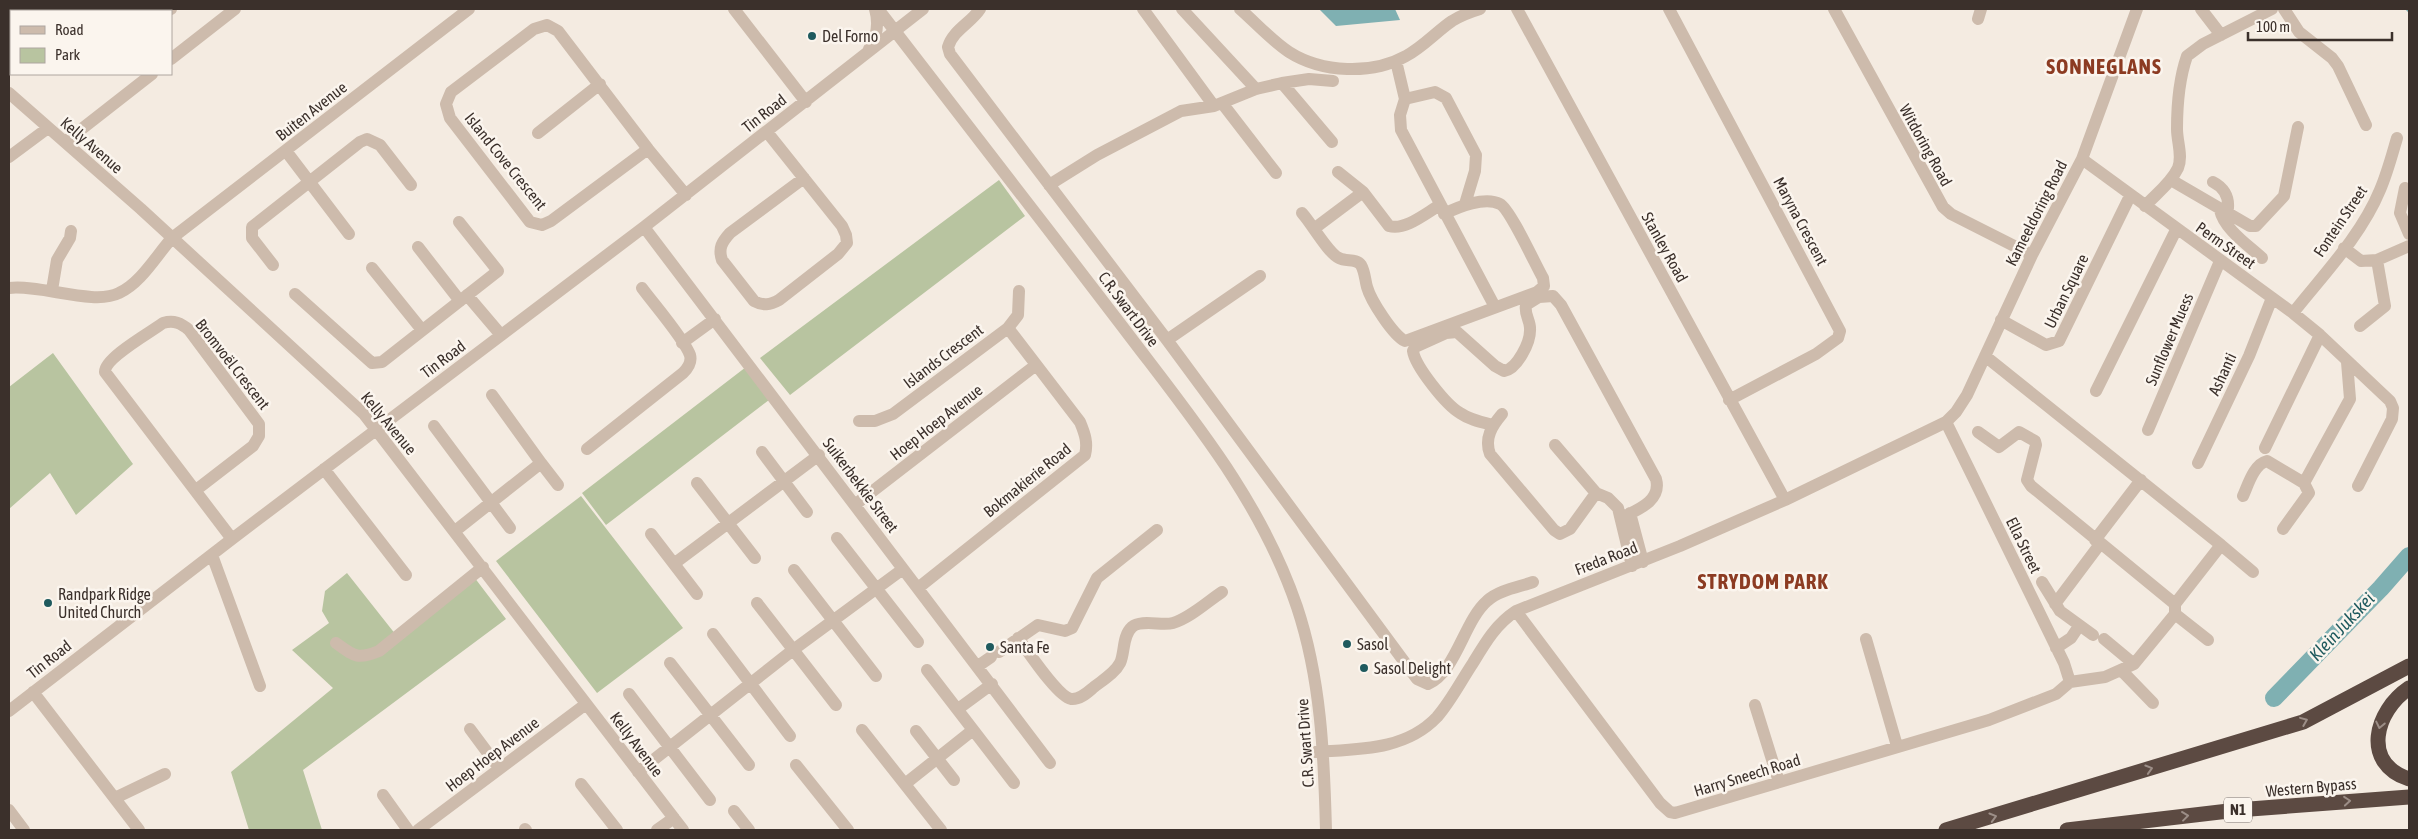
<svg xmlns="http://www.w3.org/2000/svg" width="2418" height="839" font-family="'Asap Condensed',sans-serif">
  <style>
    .green { fill: #b8c4a0 }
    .water { fill: #7fb0b2 }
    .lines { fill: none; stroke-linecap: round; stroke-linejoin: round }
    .stream { stroke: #7fb0b2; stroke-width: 3 }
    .river { stroke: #7fb0b2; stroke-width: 18 }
    .minor { stroke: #cdbbac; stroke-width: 12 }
    .highway { stroke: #5c4a42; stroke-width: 15 }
    .oneway { stroke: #9c8e87 }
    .poi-dot { fill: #1f5a5e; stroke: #fbf5ee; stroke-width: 2 }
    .labels { text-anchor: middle; stroke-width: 5; stroke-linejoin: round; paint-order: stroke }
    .shield { fill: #fbf5ee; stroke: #756b66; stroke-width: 1 }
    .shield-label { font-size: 15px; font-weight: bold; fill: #3b302b }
    .poi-label { font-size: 16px; fill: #3b302b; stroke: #fbf5ee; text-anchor: start }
    .street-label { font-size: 16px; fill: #3b302b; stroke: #fbf5ee }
    .water-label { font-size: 18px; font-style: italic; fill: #1f5a5e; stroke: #fbf5ee }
    .district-label { font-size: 21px; font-weight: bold; letter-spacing: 1px; fill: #8c3b22; stroke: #fbf5ee }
  </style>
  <rect width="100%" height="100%" fill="#f4ebe1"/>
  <path class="green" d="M999,180L1025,216L790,395L760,358Z
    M53,353L133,464L76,515L50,473L9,509V387Z
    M746,367L769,400L606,525L582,493Z
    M581,496L683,628L597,693L496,561Z
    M347,573L396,635L471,573L506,619L303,770L322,830H249L231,772L333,688L292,650L329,623L322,611L325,591Z"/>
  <path class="water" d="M1319,9H1395L1400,20L1336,26Z"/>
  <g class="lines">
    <path class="stream" d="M2407,9L2409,11"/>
    <path class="river" d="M2274,698L2381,588L2409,556"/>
    <path class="minor" d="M734,9L806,102
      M878,9C959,114 1041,220 1122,326C1190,416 1260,498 1297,607C1321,679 1324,754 1326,830
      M980,9C971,23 953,30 948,47L950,54L1167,340L1417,679L1428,684C1456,672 1464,621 1487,601C1499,590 1519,587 1533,582
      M1143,9L1214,106
      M1182,9L1256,89
      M1240,9C1256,23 1271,40 1289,52C1322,73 1372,75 1406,56C1423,47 1436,32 1452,21C1460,16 1470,12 1480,9
      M1517,9L1785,500
      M1669,9L1840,331L1838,338L1816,354L1729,400
      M1834,9L1943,207L1951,214L2032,255
      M2201,9L2221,35
      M2284,9L2299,32L2332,58L2338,66L2366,125
      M167,11L171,9
      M1978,19L1981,9
      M547,25L558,31L648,149L551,221L542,225L530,222L450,118L446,104L451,92L534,29Z
      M9,47L11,48
      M869,49C877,37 879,23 875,9
      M171,59L235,9
      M1396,61L1405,99L1400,115L1401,130L1495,307
      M9,65L11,63
      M1282,83L1332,142
      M9,93L141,209L364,414L683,830
      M1405,99L1435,92L1446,98L1476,155L1475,171L1465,204
      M1222,103L1276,173
      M767,132L842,226L846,235L847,243L838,254L779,300C770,305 763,306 754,301L722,260C718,248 722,242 730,233L804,178
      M538,133L600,84
      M65,142L152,74
      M648,149L686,195
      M286,151L349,234
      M9,157L48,128
      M2082,159L2293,313L2320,335L2390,401L2393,408L2392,419L2358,486
      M1338,172L1363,192L1389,226C1405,231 1426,213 1440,205
      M2171,180L2250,226H2256L2284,196L2298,127
      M2213,182C2223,187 2229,196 2228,208L2220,210C2224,229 2248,245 2262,258
      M1049,185L1097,155L1181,111L1214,106L1256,89L1282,83L1309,79L1333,81
      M2405,188L2400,213L2409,234
      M2145,206C2156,194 2171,183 2178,168C2183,156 2177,142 2177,129C2177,105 2179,79 2187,56L2203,44L2272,9
      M1302,213C1312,224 1328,253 1339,258C1346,262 1356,258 1361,265C1365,272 1365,280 1367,287C1371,301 1393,335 1405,341L1537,292L1544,286L1543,278C1536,266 1510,209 1500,204C1485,196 1458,207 1444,214
      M644,227L1050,763
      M1315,228L1363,192
      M418,247L460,301
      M2344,248L2361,261L2377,260
      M273,265L252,238V227L360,142L367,139L380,145L411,185
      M372,268L422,330
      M9,288C40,284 94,306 119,293C141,283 156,256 172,238L469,9
      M52,290L57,260L70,238L71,231
      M295,294L372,363L382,362L498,271L459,222
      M467,295L501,335
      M2293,313C2323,275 2361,236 2380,190C2387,174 2392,155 2397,138
      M2001,320L2046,345L2059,341L2130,196
      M2360,326L2385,306L2377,260L2409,246
      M1167,340L1260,276
      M682,343L715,319
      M1985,356L2221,545L2175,604V614L2134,664L2105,677L2070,682
      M2096,391L2176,230
      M1502,414C1492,426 1484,438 1490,454L1554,530L1560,534L1570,529L1596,493
      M859,421H875L893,414L1008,328L1018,315L1019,291
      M1946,422L2064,663L2070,682
      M1493,425C1481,422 1470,420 1460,413C1446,405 1415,366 1413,351L1415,347L1446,333L1457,332L1495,366L1504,371C1517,369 1531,342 1530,328C1530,320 1524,314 1526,305L1539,297L1553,296L1561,305L1656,479C1662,501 1637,510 1621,518
      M434,426L510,528
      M2148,430L2220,261
      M1978,432L1999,447L2019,432L2035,441L2036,445L2027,480L2031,486L2175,604
      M1555,445L1596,493L1608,498L1618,508L1632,566
      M2265,448L2320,335
      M587,449L683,373C688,368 692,362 690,355C685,340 653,303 642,288
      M762,452L807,512
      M541,463L558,485
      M2198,463L2249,356L2272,298
      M324,469L406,575
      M697,483L755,558
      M2304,483L2350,399L2347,362
      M196,490L253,446L259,436V424L189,330C181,323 174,320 163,323C151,332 104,358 105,372L232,539
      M2243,496C2248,485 2254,464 2267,461L2304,483L2309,493L2283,529
      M856,504L1036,365
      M1630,513L1643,562
      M455,531L541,463L492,395
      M651,534L697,594
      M837,538L918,642
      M2095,540L2141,480
      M2221,545L2253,572
      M212,555L260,686
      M675,563L819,455
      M794,570L876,676
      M2042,582L2060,611L2093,635
      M918,588L1085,455C1088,443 1085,434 1080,422L1008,328
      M757,603L836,705
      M2055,604L2100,544
      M1516,611L1660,803L1670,812L1675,813L1989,720L2056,694L2070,682
      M2175,614L2208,640
      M713,634L790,736
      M1018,638C1028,651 1057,696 1071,699C1080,700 1088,692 1094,687C1103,680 1115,673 1120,663C1125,653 1122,636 1132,627C1141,619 1162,626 1173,623C1190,618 1207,602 1222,592
      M1866,639L1897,746
      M2104,639L2134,664
      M336,643C354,656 357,660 379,651L483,567
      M2056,648L2071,638L2079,626
      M999,652L1038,625L1065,631L1072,628L1097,578L1157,530
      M670,663L749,765
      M978,666L991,657
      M927,670L1014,783
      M2122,671L2153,703
      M33,692L139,830
      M629,694L710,800
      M1755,705L1779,782
      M958,709L992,684
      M9,711L232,539L644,227L923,9
      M470,729L499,768
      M862,730L941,830
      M916,731L954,780
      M1315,752C1357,749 1405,751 1437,717C1451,701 1461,681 1473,663C1485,643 1496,624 1516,611L1680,546L1785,500L1946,422L1956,412L1967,395L2032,255L2082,159L2137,9
      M796,765L848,830
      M638,772L793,650L903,569
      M581,784L617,830
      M905,784L973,730
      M383,795L408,830
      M115,798L165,774
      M9,810L24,830
      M734,811L749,830
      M525,829L526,830
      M418,830L586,704
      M657,830L674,818"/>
    <path class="highway" d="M2409,688C2375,711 2361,763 2409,779
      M1946,830L2303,722L2409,666
      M2067,830L2237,810L2409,797"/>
  </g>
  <defs><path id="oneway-chevron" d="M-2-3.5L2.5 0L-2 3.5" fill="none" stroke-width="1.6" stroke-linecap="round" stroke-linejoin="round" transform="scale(1.25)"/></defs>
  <g class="oneway">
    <use href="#oneway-chevron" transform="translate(2304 721) rotate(-22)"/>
    <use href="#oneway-chevron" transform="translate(2380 725) rotate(102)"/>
    <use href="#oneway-chevron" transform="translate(2149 769) rotate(-17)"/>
    <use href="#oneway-chevron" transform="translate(2347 801) rotate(-5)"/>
    <use href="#oneway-chevron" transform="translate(2185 816) rotate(-7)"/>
    <use href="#oneway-chevron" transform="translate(1993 817) rotate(-16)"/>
  </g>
  <g class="poi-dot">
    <circle cx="812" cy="36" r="5"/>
    <circle cx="48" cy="603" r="5"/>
    <circle cx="1347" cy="644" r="5"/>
    <circle cx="990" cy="647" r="5"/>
    <circle cx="1364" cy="668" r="5"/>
  </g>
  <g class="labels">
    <rect class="shield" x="2224" y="797.5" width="28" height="25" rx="4"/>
    <g class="shield-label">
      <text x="2238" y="815">N1</text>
    </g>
    <g class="poi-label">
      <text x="822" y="42">Del Forno</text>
      <text x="58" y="600">Randpark Ridge<tspan x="58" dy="18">United Church</tspan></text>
      <text x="1357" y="650">Sasol</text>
      <text x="1000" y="653">Santa Fe</text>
      <text x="1374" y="674">Sasol Delight</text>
    </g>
    <g class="street-label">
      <text transform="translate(311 111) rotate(-38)" y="6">Buiten Avenue</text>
      <text transform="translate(764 113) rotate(-38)" y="6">Tin Road</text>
      <text transform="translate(92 145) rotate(41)" y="6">Kelly Avenue</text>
      <text transform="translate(1926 145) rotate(61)" y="6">Witdoring Road</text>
      <text transform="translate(506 161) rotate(51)" y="6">Island Cove Crescent</text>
      <text transform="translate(2036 213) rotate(-63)" y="6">Kameeldoring Road</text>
      <text transform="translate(1801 221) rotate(62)" y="6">Maryna Crescent</text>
      <text transform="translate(2340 221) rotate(-56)" y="6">Fontein Street</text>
      <text transform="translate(2226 245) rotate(35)" y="6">Perm Street</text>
      <text transform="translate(1665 247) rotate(61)" y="6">Stanley Road</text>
      <text transform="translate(2066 291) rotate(-64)" y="6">Urban Square</text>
      <text transform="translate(1129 309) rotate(53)" y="6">C.R. Swart Drive</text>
      <text transform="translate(2169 339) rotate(-67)" y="6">Sunflower Muess</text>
      <text transform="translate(943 356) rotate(-37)" y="6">Islands Crescent</text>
      <text transform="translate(443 359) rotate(-37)" y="6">Tin Road</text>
      <text transform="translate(233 364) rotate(52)" y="6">Bromvoël Crescent</text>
      <text transform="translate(2222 374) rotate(-65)" y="6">Ashanti</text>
      <text transform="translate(936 422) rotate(-38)" y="6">Hoep Hoep Avenue</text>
      <text transform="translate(389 423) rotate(50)" y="6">Kelly Avenue</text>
      <text transform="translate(1027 480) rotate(-39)" y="6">Bokmakierie Road</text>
      <text transform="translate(861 485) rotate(53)" y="6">Suikerbekkie Street</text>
      <text transform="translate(2024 545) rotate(64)" y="6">Ella Street</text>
      <text transform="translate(1606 558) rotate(-21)" y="6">Freda Road</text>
      <text transform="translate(49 659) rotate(-38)" y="6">Tin Road</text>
      <text transform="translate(1305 743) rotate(-94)" y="6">C.R. Swart Drive</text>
      <text transform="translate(637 744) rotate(53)" y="6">Kelly Avenue</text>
      <text transform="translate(492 754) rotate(-37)" y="6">Hoep Hoep Avenue</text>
      <text transform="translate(1747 775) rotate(-17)" y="6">Harry Sneech Road</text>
      <text transform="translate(2311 787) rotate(-5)" y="6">Western Bypass</text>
    </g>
    <g class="water-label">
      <text transform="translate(2342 627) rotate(-47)" y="6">Klein Jukskei</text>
    </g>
    <g class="district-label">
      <text x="2104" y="74">SONNEGLANS</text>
      <text x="1763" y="589">STRYDOM PARK</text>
    </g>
  </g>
  <rect width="2418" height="839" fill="none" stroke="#3b302b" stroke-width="20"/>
  <rect x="10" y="10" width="162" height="65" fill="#fbf5ee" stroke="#aea6a0"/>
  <rect x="20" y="26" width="25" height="8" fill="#cdbbac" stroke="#aea6a0"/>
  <text x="55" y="35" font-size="15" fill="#3b302b">Road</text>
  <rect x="20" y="48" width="25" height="15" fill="#b8c4a0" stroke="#aea6a0"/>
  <text x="55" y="60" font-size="15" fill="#3b302b">Park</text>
  <path d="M2248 32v8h144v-8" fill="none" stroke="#3b302b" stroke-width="2.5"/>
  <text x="2256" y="32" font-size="15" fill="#3b302b" stroke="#fbf5ee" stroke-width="4" paint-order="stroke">100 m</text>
</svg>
